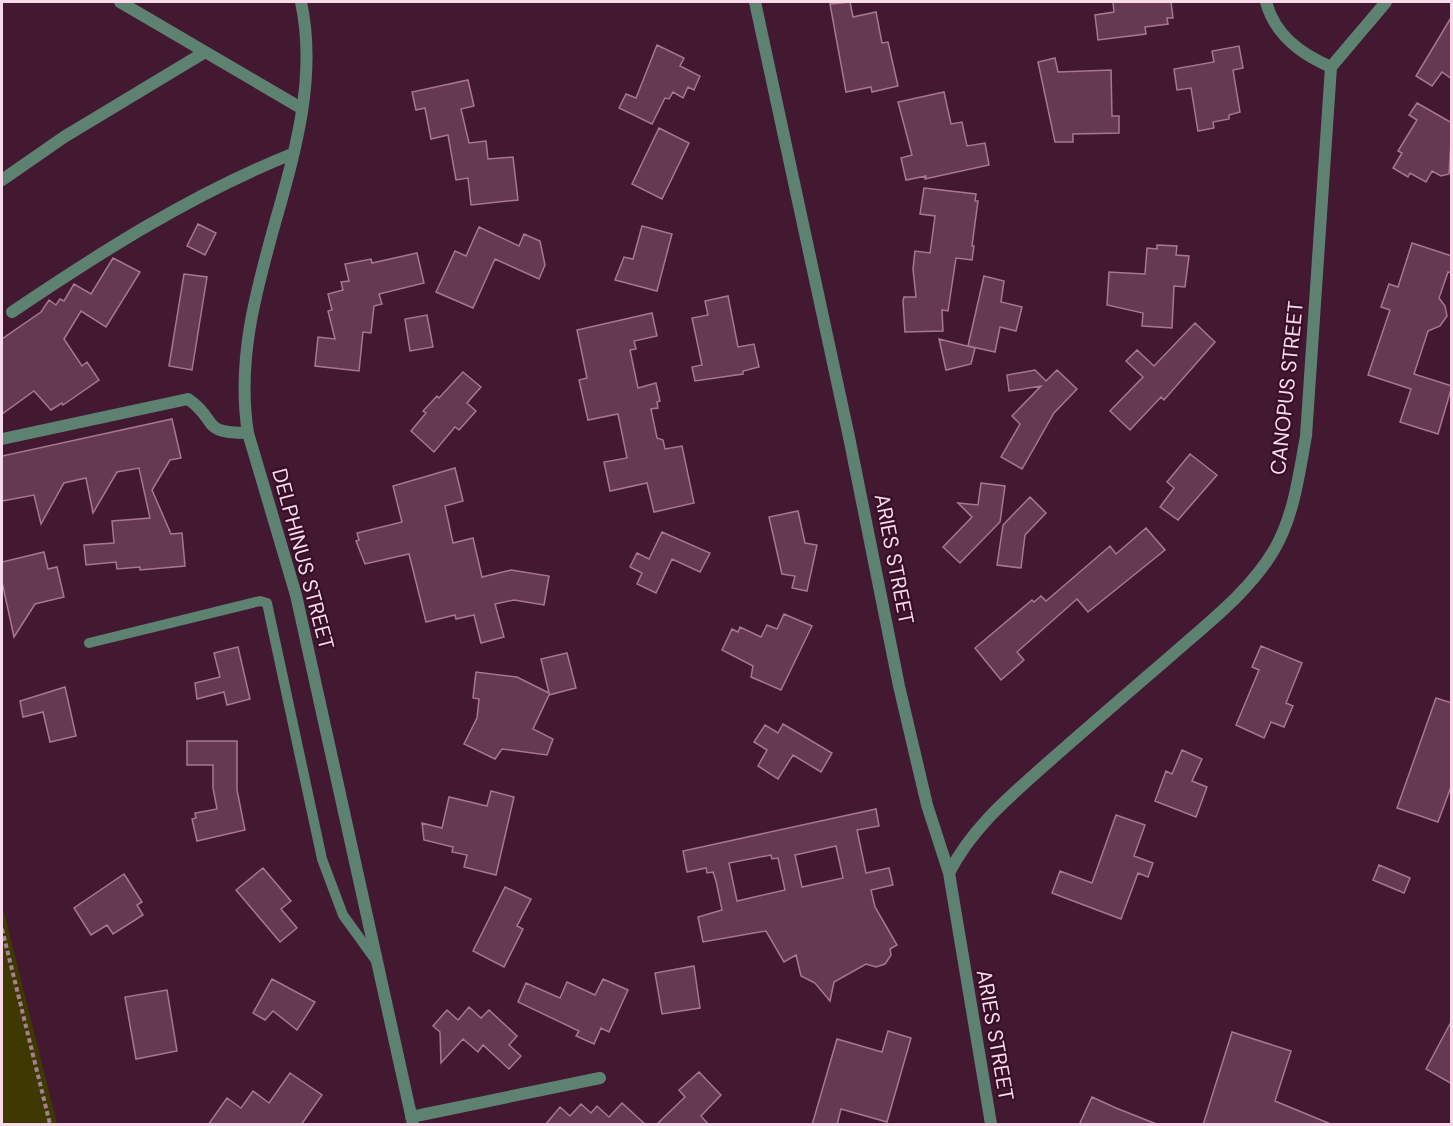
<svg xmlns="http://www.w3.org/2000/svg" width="1453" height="1126" font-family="'DM Sans',sans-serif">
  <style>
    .green { fill: #3d3900 }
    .building { fill: #663953; stroke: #a97691; stroke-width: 1.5; fill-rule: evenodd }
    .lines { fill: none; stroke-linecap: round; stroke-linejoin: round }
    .path { stroke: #a38094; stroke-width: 4; stroke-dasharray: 4.5 3; stroke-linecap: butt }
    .lane { stroke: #5d8272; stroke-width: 10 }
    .street { stroke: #5d8272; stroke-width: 12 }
    .labels { text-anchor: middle; stroke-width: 4.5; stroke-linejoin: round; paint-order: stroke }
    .street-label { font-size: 21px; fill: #f8dbea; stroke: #380f28 }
  </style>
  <rect width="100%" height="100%" fill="#431932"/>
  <path class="green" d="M2,904L57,1124H2Z"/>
  <path class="building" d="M850,2L853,17L876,12L882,43L888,42L898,86L872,92L871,87L846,92L830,4Z
    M1113,2H1171L1173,18H1167L1168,24L1145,27L1146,34L1098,40L1095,15L1114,12Z
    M1452,16V79L1442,72L1432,86L1416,76Z
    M657,45L684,58L680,66L700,76L694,90L688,87L683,98L673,92L669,99L665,98L652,124L619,108L626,94L636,98Z
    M1239,46L1243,68L1233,70L1240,112L1229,115V119L1213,122L1214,128L1198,131L1191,88L1177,90L1174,69L1214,62L1212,51Z
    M1055,58L1058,72L1111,70L1112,116H1119V133L1073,134V142H1055L1038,62Z
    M468,80L474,106L461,109L469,143L486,141L488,159L513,157L518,200L471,205L468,178L456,180L448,135L431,139L425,108L416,110L412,92Z
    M944,92L951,124L962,122L967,146L985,143L989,165L925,179L926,176L906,180L901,158L912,155L898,102Z
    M1417,103L1452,123L1449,174L1441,176L1432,171L1426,182L1410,173L1408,177L1393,168L1402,153L1398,151L1417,120L1409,115Z
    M659,128L689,143L662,199L632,184Z
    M924,188L976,194L975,201H978L972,246H974L972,260L956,258L948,311L942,310L943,331L905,332L903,301L904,297H916L913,269L915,251L930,253L935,216L920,214Z
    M198,224L216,233L205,255L187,246Z
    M642,226L672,234L657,291L615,280L624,257L633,259Z
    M479,227L519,246L524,234L540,241L545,265L539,279L495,259L473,308L436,292L455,251L466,256Z
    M1412,243L1452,256V273L1448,272L1439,298L1445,306L1447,316L1440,326L1428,331L1414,374L1452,386L1438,434L1400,422L1411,389L1368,375L1390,310L1381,307L1389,284L1398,287Z
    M1157,245L1177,246L1176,255L1189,256L1185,287L1174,286L1172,328L1142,326L1143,313L1107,305L1109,272L1145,274L1147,248L1157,249Z
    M417,253L424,283L379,294L382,304L374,306L371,333L363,332L359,371L315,366L318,337L335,339L328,311L332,310L328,294L343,290L341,282L349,281L345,264L371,259L372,263Z
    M113,258L140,272L106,327L81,311L64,339L82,366L87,362L99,380L63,405L62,403L51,410L34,391L2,414V339L41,312L49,300L56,305L60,299L64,301L74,284L91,294Z
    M184,274L207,277L192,370L169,366Z
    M984,276L1004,281L1001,302L1022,307L1016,331L1000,327L995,352L968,346Z
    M728,296L738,347L754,344L759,367L743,371V374L695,381L692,367L702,365L692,318L708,315L705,301Z
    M652,313L657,336L634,341L636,349L630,350L638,388L656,383L660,401L657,402L658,408L651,409L657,438L663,440L665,449L682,446L694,503L654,512L647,483L610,491L604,462L627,458L618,414L588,420L579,380L587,378L577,330Z
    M427,315L433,347L410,351L405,319Z
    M1195,323L1215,342L1164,400L1161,397L1130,430L1110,411L1143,377L1126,361L1137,350L1154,366Z
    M939,339L975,348L971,364L946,370Z
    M1035,370L1046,381L1057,370L1077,389L1054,413L1022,469L1001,457L1020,424L1012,416L1041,386L1009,391L1007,375Z
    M463,372L481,387L467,403L476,411L459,430L455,427L434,452L411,431L426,413L423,411L437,396L439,398Z
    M172,419L181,458L170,460L152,490L171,534L182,533L185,566L140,570V567L117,569L116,562L86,565L84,545L114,543L112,521L150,518L139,468L117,472L93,513L86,478L64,483L41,524L34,495L2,501V456Z
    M1190,454L1217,475L1178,520L1160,507L1174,488L1167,482Z
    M455,468L463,501L445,506L453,543L473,538L482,577L511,570L549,576L544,605L514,600L495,604L504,637L481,643L474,615L456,619L455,615L426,622L409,554L365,564L356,541L359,540L357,533L402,522L393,486Z
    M981,483L1005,486L1000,522L960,563L943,547L972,517L958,503L978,505Z
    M1030,497L1046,513L1025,535L1021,568L997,565L1003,525Z
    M798,511L805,543L817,545L807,591L792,588L795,576L782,574L769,517Z
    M1146,528L1165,550L1088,612L1077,599L1017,652L1024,660L1001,680L975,648L1032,600L1034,602L1041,596L1046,601L1110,546L1116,554Z
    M662,532L710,553L700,572L672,559L656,593L637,584L642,573L630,567L637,553L649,559Z
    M44,552L48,569L57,567L64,597L35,604L14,637L2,582V562Z
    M784,614L812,626L781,690L751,677L753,666L722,650L732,629L738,632L740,627L761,637L767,625L777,629Z
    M1261,646L1302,663L1286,703L1293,706L1284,727L1271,722L1264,738L1236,725L1259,670L1252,667Z
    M238,647L250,699L227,705L224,692L197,699L195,683L220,677L214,653Z
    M567,653L576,688L549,695L533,729L553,739L547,755L502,749L495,759L464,744L477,718L479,699L473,698L476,672L517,677L549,693L541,659Z
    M65,687L76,736L50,742L43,712L23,717L20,701Z
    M1436,698L1452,703V784L1438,822L1397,808Z
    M783,724L832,753L821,772L793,755L778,779L758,766L767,750L754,742L765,725L778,733Z
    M187,741H237V790L245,830L197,841L192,819L196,818L195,813L217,809L213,788V765H187Z
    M1182,750L1202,759L1192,781L1207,787L1196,817L1155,801L1166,771L1172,774Z
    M491,791L514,797L496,875L464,867L467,855L452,852L453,847L424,840L422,823L442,828L449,797L487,806Z
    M876,809L879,826L857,830L866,873L889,868L893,885L871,890L875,907L897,945L890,949L891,955L885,964L876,967L866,964L834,982L830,1001L815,983L801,976L796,955L784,962L766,931L703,942L698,917L722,910L716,881L713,872L707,873L706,868L687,872L683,851ZM836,846L843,878L802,887L795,855ZM771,855L772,859L778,858L785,890L737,901L729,863Z
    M1116,815L1145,825L1134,856L1153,863L1148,877L1138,873L1121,919L1052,893L1060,871L1092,883Z
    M1379,865L1410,878L1404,893L1373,880Z
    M263,868L291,901L281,909L297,928L280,942L236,890Z
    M124,874L142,902L137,905L143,915L113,934L107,925L91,935L74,908Z
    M505,887L531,899L517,926L523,929L504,967L473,951Z
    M694,966L700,1008L662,1014L655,973Z
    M272,979L315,1002L297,1030L273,1011L265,1020L253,1013Z
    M603,979L628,990L609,1032L601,1028L594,1044L576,1036L579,1031L518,1002L526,983L560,998L567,982L595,995Z
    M167,990L177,1051L136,1059L125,997Z
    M469,1007L481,1018L489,1010L517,1036L509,1045L521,1056L509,1069L483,1045L478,1052L463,1039L441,1063L440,1032L433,1026L447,1010L458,1020Z
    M1452,1020V1084L1426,1069Z
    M888,1031L911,1038L887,1122L841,1109L837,1125H812L837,1039L882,1052Z
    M1232,1032L1291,1051L1275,1101L1333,1125H1203Z
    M699,1072L721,1095L701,1116L709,1125H656L685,1097L679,1090Z
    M290,1073L322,1095L301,1125H208L227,1098L241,1108L253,1091L269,1103Z
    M1092,1097L1116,1108L1159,1125H1079Z
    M622,1103L646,1125H545L560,1107L570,1116L581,1104L591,1113L597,1106L609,1117Z"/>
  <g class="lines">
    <path class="path" d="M2,929L50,1124"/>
    <path class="lane" d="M89,643L260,601L267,603L322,859L343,915L377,962"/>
    <path class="street" d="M120,2L301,108
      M301,2C332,145 224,285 248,433L296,595L413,1124
      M755,2L849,437L899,686L927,805L949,873L991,1124
      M1266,2C1275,35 1300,54 1331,67
      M2,180L64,137L205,52
      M12,312C101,252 192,194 292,154
      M2,439L188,399C220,421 198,433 248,433
      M949,873C971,829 1008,798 1045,765C1087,728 1130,691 1173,654C1208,623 1250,591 1274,550C1294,516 1299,474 1306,436L1331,67L1386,2
      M411,1117L600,1078"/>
  </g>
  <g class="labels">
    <g class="street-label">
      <text transform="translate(1287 388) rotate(-84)" y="7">CANOPUS STREET</text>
      <text transform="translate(303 559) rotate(75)" y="7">DELPHINUS STREET</text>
      <text transform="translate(894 559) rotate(79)" y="7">ARIES STREET</text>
      <text transform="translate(995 1035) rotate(80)" y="7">ARIES STREET</text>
    </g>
  </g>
  <rect width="1453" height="1126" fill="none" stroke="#f8dbea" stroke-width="6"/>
</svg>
